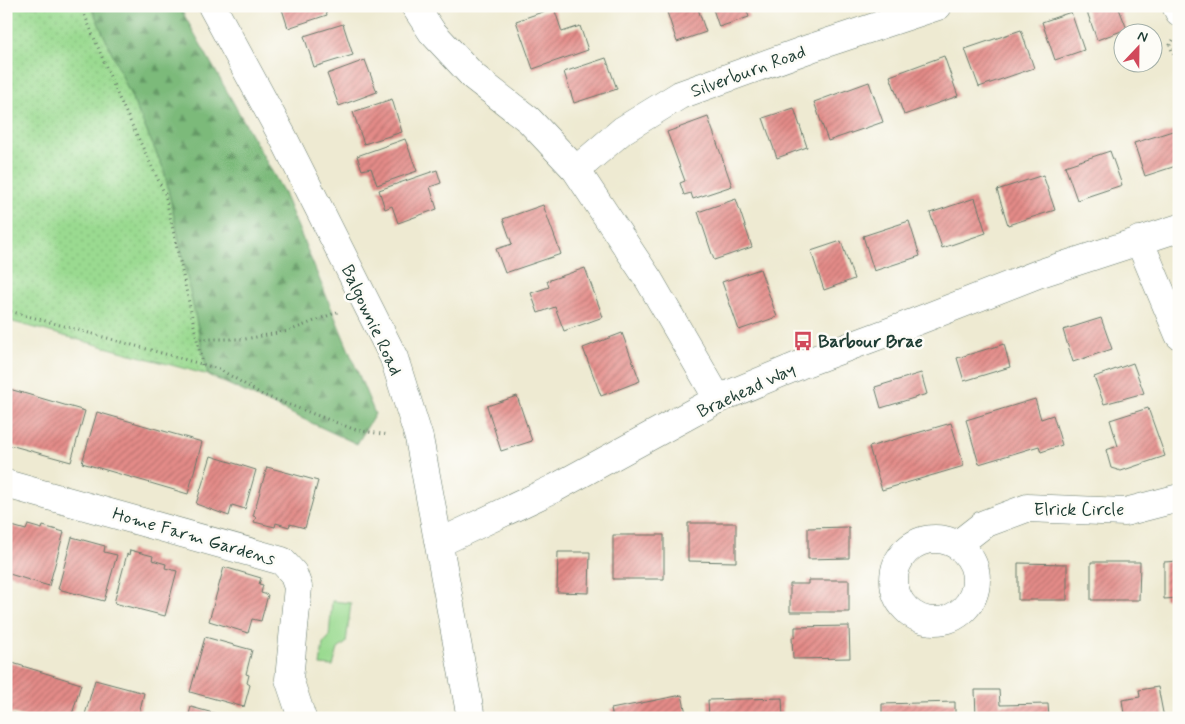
<svg xmlns="http://www.w3.org/2000/svg" width="1185" height="724" font-family="Mynerve,sans-serif">
  <style>
    .grass { fill: url(#grass-dots); stroke: #5c8c62 }
    .forest { fill: url(#forest-firs); stroke: #4d7c57 }
    .park { fill: #9ada90; stroke: #5c8c62 }
    .building { fill: url(#building-hatch) }
    .lines { fill: none; stroke-linecap: round; stroke-linejoin: round }
    .minor-casing { stroke: #677a6b; stroke-width: 29 }
    .tertiary-casing { stroke: #677a6b; stroke-width: 29 }
    .path { stroke: #677a6b; stroke-width: 3; stroke-dasharray: 1 4; stroke-linecap: butt }
    .minor { stroke: #fff; stroke-width: 28 }
    .tertiary { stroke: #fff; stroke-width: 28 }
    .labels { text-anchor: middle; stroke-width: 5; stroke-linejoin: round; paint-order: stroke }
    .street-label { font-size: 18px; fill: #1f3d34; stroke: #fdfcf7 }
    .poi-label { font-size: 18px; font-weight: bold; fill: #1f3d34; stroke: #fdfcf7; text-anchor: start }
  </style>
  <defs>
    <pattern id="grass-dots" width="8" height="8" patternUnits="userSpaceOnUse" patternTransform="scale(1.25)"><rect width="8" height="8" fill="#9ada90"/><path d="M2 2h.1M6 6h.1" fill="none" stroke="#84bc7d" stroke-width="1.8" stroke-linecap="round"/></pattern>
    <pattern id="forest-firs" width="22" height="20" patternUnits="userSpaceOnUse" patternTransform="scale(1.25)"><rect width="22" height="20" fill="#7bba7a"/><path d="M5 1l3.5 6h-7zM16 11l3.5 6h-7z" fill="#649865"/></pattern>
    <pattern id="building-hatch" width="6" height="6" patternUnits="userSpaceOnUse" patternTransform="scale(1.25)"><rect width="6" height="6" fill="#e48b88"/><path d="M-1 1l2-2M0 6l6-6M5 7l2-2" fill="none" stroke="#b87370"/></pattern>
  </defs>
  <rect width="100%" height="100%" fill="#fdfcf7"/>
  <filter id="ink" filterUnits="userSpaceOnUse"><feTurbulence type="fractalNoise" baseFrequency=".02" numOctaves="2"/><feDisplacementMap in="SourceGraphic" scale="10" xChannelSelector="R" yChannelSelector="G"/><feConvolveMatrix kernelMatrix="1 2 1 2 8 2 1 2 1" color-interpolation-filters="sRGB"/></filter>
  <filter id="wash" filterUnits="userSpaceOnUse"><feTurbulence type="fractalNoise" baseFrequency=".0096" numOctaves="4" result="noise"/><feDisplacementMap in="SourceGraphic" scale="20" xChannelSelector="R" yChannelSelector="G"/><feGaussianBlur stdDeviation="1.12" result="paint"/><feColorMatrix in="noise" values="0 0 0 0 0 0 0 0 0 0 0 0 0 0 0 0 0 1.4 0 .05"/><feComposite in="paint" operator="in"/></filter>
  <g filter="url(#wash)">
    <rect width="100%" height="100%" fill="#eeead2"/>
    <path class="grass" d="M6,6H91L164,170L208,375L6,320Z"/>
    <path class="forest" d="M91,6H179L283,191L375,414L357,444L208,375L164,170Z"/>
    <path class="park" d="M332,601L351,603L346,643L338,649L333,666L320,665L323,644L329,637Z"/>
    <g id="blocks">
      <path class="building" d="M281,6H324L327,15L288,28Z
        M665,6H697L706,32L677,42Z
        M712,6H745L749,17L719,27Z
        M1085,6H1118L1127,29L1097,40Z
        M554,8L562,32L580,26L588,50L533,69L516,21Z
        M1071,12L1084,50L1055,60L1042,22Z
        M343,24L353,55L314,67L304,36Z
        M1021,30L1034,68L979,87L965,49Z
        M944,56L958,96L904,115L890,76Z
        M606,58L617,89L574,103L564,72Z
        M365,60L377,92L339,106L327,74Z
        M869,82L883,122L828,141L814,102Z
        M392,99L402,132L364,144L353,112Z
        M794,108L807,147L777,158L763,118Z
        M708,117L732,186L693,199L691,193L684,195L680,183L685,181L667,132Z
        M1179,129V165L1145,176L1134,143Z
        M405,139L417,171L377,185L371,168L362,170L357,156Z
        M1110,151L1122,185L1077,200L1065,166Z
        M437,170L441,183L430,187L437,209L398,223L392,206L385,209L379,190Z
        M1043,175L1055,210L1008,225L997,190Z
        M975,198L986,233L942,248L930,213Z
        M736,199L752,247L714,260L698,212Z
        M543,205L561,254L505,273L496,249L512,244L503,219Z
        M909,221L920,256L874,271L863,236Z
        M841,241L854,279L824,290L811,251Z
        M585,268L603,317L564,331L555,307L538,313L531,293L549,287L547,281Z
        M760,269L777,317L739,330L722,282Z
        M1101,318L1112,349L1073,362L1063,330Z
        M622,333L640,381L601,396L583,348Z
        M1004,344L1010,367L964,381L957,358Z
        M1133,363L1144,393L1104,404L1094,377Z
        M921,373L927,394L881,408L875,387Z
        M6,388L85,411L71,462L6,444Z
        M517,396L532,441L501,451L487,406Z
        M1035,399L1041,419L1053,415L1062,445L1041,452L1039,446L979,464L966,420Z
        M1148,408L1165,456L1121,471L1111,468L1106,450L1118,446L1110,420Z
        M97,412L202,442L188,494L82,463Z
        M951,423L964,466L882,490L869,447Z
        M211,456L256,470L245,509L232,505L229,516L196,504Z
        M267,467L318,481L305,528L290,524L289,527L276,523L275,527L254,522L256,517L253,516Z
        M688,523H736V562L688,561Z
        M28,525L42,529L43,526L64,532L49,586L6,573V547L12,526L26,530Z
        M849,527V558L808,559V528Z
        M613,535H664V579H613Z
        M72,537L105,546L104,552L117,555L104,601L58,589Z
        M130,550L153,556L152,560L166,564L165,568L177,571L165,616L114,603L127,554L129,555Z
        M558,552H590L589,593L557,592Z
        M1179,561V598L1164,599V562Z
        M1091,562H1140L1139,600H1091Z
        M1018,563L1067,564V600H1018Z
        M224,567L261,578L259,584L263,585L261,593L268,595L261,621L252,619L248,633L209,621Z
        M808,580H849V612H790V584H808Z
        M849,626L850,658L793,659L792,637H795V627Z
        M205,637L252,650L246,674L249,675L247,683L250,685L244,707L190,692Z
        M6,661L81,684L71,718H28L11,713V715L6,713Z
        M95,680L144,693L138,718H84Z
        M1158,687L1164,718H1109L1124,714L1122,700L1140,697L1139,690Z
        M975,690H999L1000,705L1048,704L1049,718H976Z
        M682,695L687,718H613L611,709Z
        M782,698L783,718H709L708,700Z
        M955,702V718H882V704Z
        M191,707L228,717V718H188Z"/>
    </g>
  </g>
  <g filter="url(#ink)">
    <use href="#blocks" fill-opacity="0" stroke="#677a6b" stroke-width="1"/>
    <g class="lines">
      <defs>
        <path id="minor" d="M415,6L432,32L474,77L529,120L576,170L649,280L718,399
          M1176,6L1179,12
          M576,170L623,130L680,95L811,48L938,6
          M1139,240L1179,335
          M6,484L282,561L293,573L298,587L289,679L302,718
          M894 580a41 41 0 1 1 82 0a41 41 0 1 1-82 0Z
          M439,543L555,488L718,399L800,365L902,327L1038,274L1179,228
          M957,545L984,524L1027,508L1125,512L1179,498"/>
        <path id="tertiary" d="M212,6L284,139L394,358L419,438L471,718"/>
      </defs>
      <use href="#minor" class="minor-casing"/>
      <use href="#tertiary" class="tertiary-casing"/>
      <path class="path" d="M81,6L118,96L165,194L197,339
        M1173,40L1170,45L1179,72
        M6,310L219,369L263,395L356,430L389,435
        M202,365L197,339H245L289,331L340,311
        M1177,718L1175,709L1179,708"/>
      <use href="#minor" class="minor"/>
      <use href="#tertiary" class="tertiary"/>
    </g>
  </g>
  <defs>
    <symbol id="bus-bare" viewBox="-9 -9 18 18"><path d="M-5-6H5V4H4V6H2V4H-2V6H-4V4H-5ZM-3.5-4V0h7V-4ZM-3.5 1.2v1.5H-2V1.2ZM2 1.2v1.5H3.5V1.2Z" fill="#d1495b" stroke="#fdfcf7" stroke-width="2.5" paint-order="stroke"/></symbol>
  </defs>
  <g fill-rule="evenodd">
    <use href="#bus-bare" x="789" y="327" width="28" height="28"/>
  </g>
  <g class="labels">
    <g class="street-label">
      <text transform="translate(748 71) rotate(-20)" y="6">Silverburn Road</text>
      <text transform="translate(372 320) rotate(65)" y="6">Balgownie Road</text>
      <text transform="translate(746 390) rotate(-25)" y="6">Braehead Way</text>
      <text x="1079" y="515">Elrick Circle</text>
      <text transform="translate(194 536) rotate(16)" y="6">Home Farm Gardens</text>
    </g>
    <g class="poi-label">
      <text x="818" y="347">Barbour Brae</text>
    </g>
  </g>
  <rect width="1185" height="724" fill="none" stroke="#fdfcf7" stroke-width="25"/>
  <g transform="translate(1138 48) rotate(22)"><circle r="24" fill="#fdfcf7" stroke="#a4b0a9"/>
  <path d="M0-4L9 19L0 12L-9 19Z" fill="#d1495b"/>
  <text y="-8" font-size="14" font-weight="bold" text-anchor="middle" fill="#1f3d34">N</text>
  </g>
</svg>
